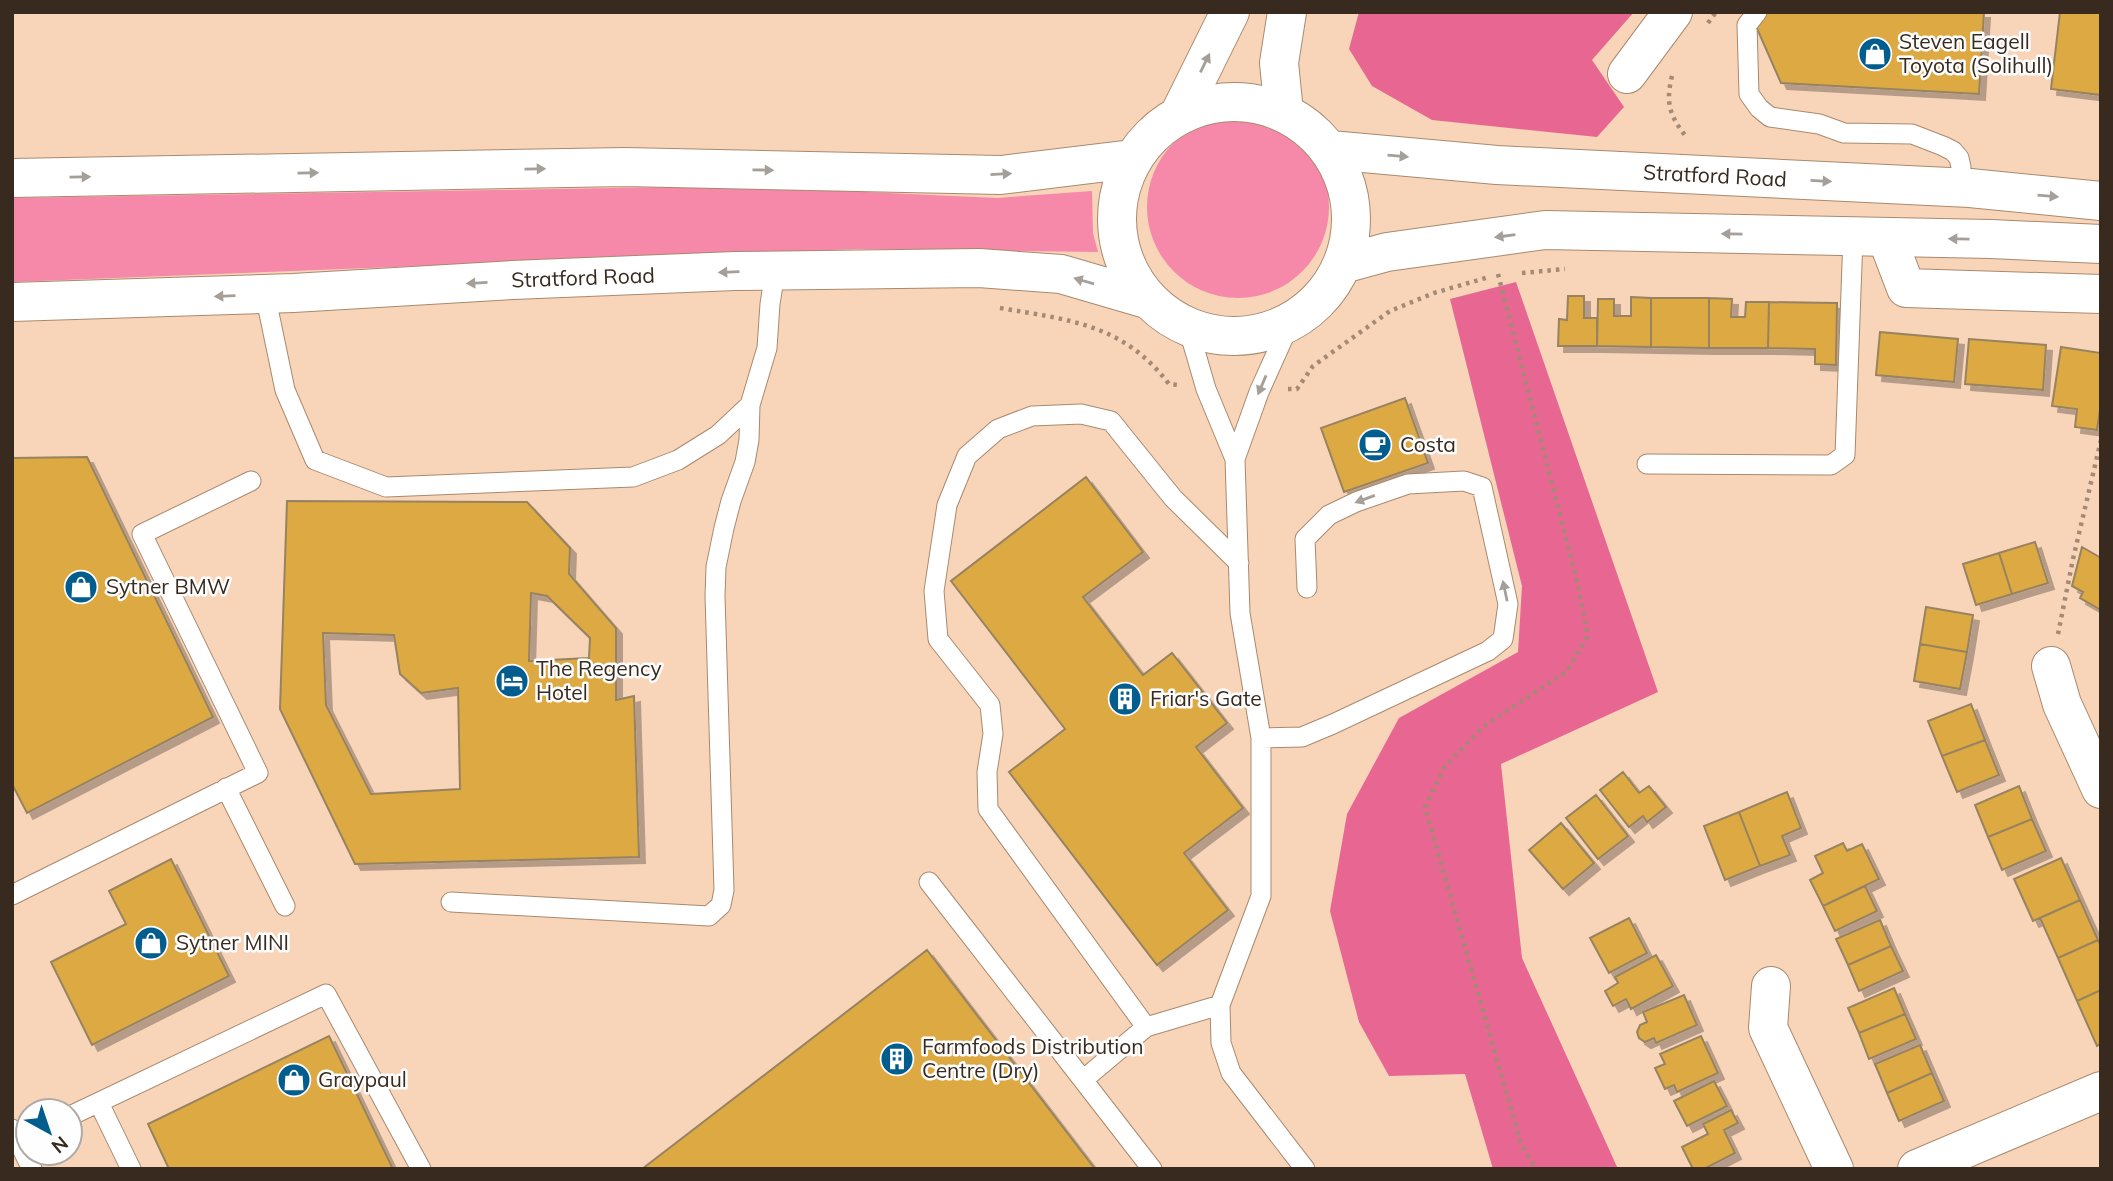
<svg xmlns="http://www.w3.org/2000/svg" width="2113" height="1181" font-family="Mulish,sans-serif">
  <style>
    .green { fill: #f689aa }
    .forest { fill: #e76792 }
    .building { fill: #dda943; stroke: #978360; stroke-width: 2; fill-rule: evenodd; filter: url(#shadow) }
    .lines { fill: none; stroke-linecap: round; stroke-linejoin: round }
    .lane-casing { stroke: #a9896e; stroke-width: 21 }
    .street-casing { stroke: #a9896e; stroke-width: 40 }
    .secondary-casing { stroke: #a9896e; stroke-width: 40 }
    .highway-casing { stroke: #a9896e; stroke-width: 40 }
    .path { stroke: #a48a75; stroke-width: 4.5; stroke-dasharray: 3.5 5; stroke-linecap: butt }
    .lane { stroke: #fff; stroke-width: 19 }
    .street { stroke: #fff; stroke-width: 38 }
    .secondary { stroke: #fff; stroke-width: 38 }
    .highway { stroke: #fff; stroke-width: 38 }
    .oneway { fill: #a59f9a }
    .labels { text-anchor: middle; stroke-width: 5; stroke-linejoin: round; paint-order: stroke }
    .poi-label { font-size: 21px; fill: #382a1f; stroke: #fefefe; text-anchor: start }
    .street-label { font-size: 21px; fill: #382a1f; stroke: #fefefe }
  </style>
  <defs>
    <filter id="shadow"><feDropShadow dx="6" dy="6" stdDeviation="0" flood-color="#0004"/></filter>
  </defs>
  <rect width="100%" height="100%" fill="#f8d5b9"/>
  <path class="green" d="M1147 207a91 91 0 1 1 182 0a91 91 0 1 1-182 0Z
    M733,186L997,198L1092,191L1093,233L1098,252L857,249L12,282V198Z"/>
  <path class="forest" d="M1359,12H1634L1592,60L1624,107L1597,137L1432,120L1372,86L1349,49Z
    M1516,282L1658,692L1501,764L1522,958L1618,1169H1493L1465,1074L1389,1076L1359,1022L1330,911L1347,814L1399,718L1518,652L1522,586L1450,299Z"/>
  <path class="building" d="M1767,12H1984L1979,94L1781,83L1755,24Z
    M2060,12H2101V95L2051,89Z
    M1568,296H1584V318H1597V346H1558L1559,319L1567,320Z
    M1631,297L1651,298V347L1597,346L1598,299H1614V316H1631Z
    M1651,298H1709V348L1651,347Z
    M1709,298L1732,299L1731,317H1745L1746,302H1769L1768,348H1709Z
    M1769,302L1837,303L1836,365L1815,364V349L1768,348Z
    M1880,332L1958,339L1954,382L1876,375Z
    M1969,339L2046,345L2043,390L1965,384Z
    M2061,347L2101,353V403L2097,430L2075,427L2077,409L2052,406Z
    M1405,398L1428,463L1344,492L1321,428Z
    M87,457L213,717L27,813L12,784V458Z
    M1086,477L1143,552L1083,597L1143,675L1172,653L1227,723L1196,747L1243,808L1184,853L1228,910L1157,965L1009,772L1065,729L951,581Z
    M287,501L527,502L570,548L569,574L616,628V700L634,696L639,857L355,864L280,709ZM531,593L547,596L590,638L589,658L529,661ZM323,633L394,635L400,674L421,693L458,688L460,789L371,794L326,705Z
    M2035,542L2048,583L2012,594L1999,553Z
    M2082,547L2101,558V610L2080,598L2083,592L2072,586Z
    M1999,553L2012,594L1976,605L1963,564Z
    M1926,607L1973,615L1967,652L1920,644Z
    M1920,644L1967,652L1960,689L1914,681Z
    M1971,704L1985,740L1942,756L1928,721Z
    M1985,740L1999,775L1957,792L1942,756Z
    M1623,772L1639,793L1649,786L1666,807L1647,822L1643,816L1629,827L1600,790Z
    M2019,786L2032,819L1988,837L1975,805Z
    M1787,792L1801,828L1782,836L1790,855L1760,866L1739,812Z
    M1596,795L1628,836L1598,859L1566,818Z
    M1739,812L1760,866L1725,880L1704,826Z
    M2032,819L2046,851L2002,870L1988,837Z
    M1561,823L1594,863L1563,889L1529,850Z
    M1843,843L1847,851L1862,844L1879,879L1823,906L1810,880L1823,873L1815,856Z
    M2061,858L2080,900L2033,921L2014,879Z
    M171,859L229,976L92,1045L51,962L126,924L109,891Z
    M1865,886L1877,911L1835,931L1823,906Z
    M2080,900L2098,940L2058,958L2040,918Z
    M1629,918L1647,953L1609,973L1590,938Z
    M1880,920L1891,946L1848,965L1836,939Z
    M2098,940L2101,946V990L2077,1001L2058,958Z
    M1891,946L1903,971L1859,991L1848,965Z
    M927,950L1095,1169H642Z
    M1656,955L1673,986L1631,1009L1626,999L1613,1006L1605,991L1618,983L1615,977Z
    M1894,988L1905,1014L1859,1033L1848,1008Z
    M2101,990V1044L2097,1046L2077,1001Z
    M1684,995L1697,1025L1656,1043L1654,1038L1645,1042L1639,1038L1637,1032L1640,1025L1647,1022L1643,1012Z
    M1905,1014L1916,1039L1869,1059L1859,1033Z
    M329,1036L393,1169H169L148,1124Z
    M1701,1036L1718,1073L1677,1092L1674,1085L1665,1089L1655,1068L1665,1064L1660,1054Z
    M1920,1045L1932,1073L1887,1093L1875,1064Z
    M1932,1073L1944,1101L1899,1121L1887,1093Z
    M1714,1081L1727,1106L1687,1126L1674,1101Z
    M1731,1110L1738,1123L1724,1130L1735,1153L1704,1169H1693L1682,1147L1708,1134L1703,1124Z"/>
  <g class="lines">
    <defs>
      <path id="lane" d="M1757,12L1747,25L1749,94L1759,108L1770,117L1819,124L1844,133L1912,134L1943,146L1953,151L1959,158L1961,167L1959,188
        M265,294L285,390L315,460L386,487L633,477L678,460L718,435L750,405L767,348L770,304L775,272
        M1188,327L1206,389L1235,459L1259,392L1290,323
        M1235,459L1240,613L1261,738V896L1220,1005L1221,1043L1231,1073L1305,1169
        M1647,464L1831,465L1845,455L1853,237
        M1261,738L1302,737L1333,724L1488,651L1503,639L1508,604L1482,487L1464,481L1408,484L1356,502L1329,515L1305,539L1307,588
        M226,788L285,906
        M929,882L1083,1080L1146,1027L988,809L987,772L993,734L990,705L938,639L934,591L947,505L967,456L998,429L1032,416L1081,414L1111,421L1173,498L1239,563
        M12,895L258,773L142,534L251,481
        M451,902L709,916L721,905L724,890L715,596L716,567L724,528L731,501L745,462L749,440L750,405
        M1146,1027L1220,1005
        M1083,1080L1152,1169
        M99,1103L131,1169
        M70,1116L326,994L421,1169
        M12,1129L32,1169"/>
      <path id="street" d="M1627,74L1673,12
        M1887,238L1906,288L2101,294
        M2051,666L2062,704L2101,789
        M1771,986L1768,1028L1834,1169
        M1917,1169L2101,1091"/>
      <path id="secondary" d="M1284,112L1279,63L1287,12
        M1179,115L1230,12"/>
      <path id="highway" d="M1117 219a117 117 0 1 1 234 0a117 117 0 1 1-234 0Z
        M1330,150L1497,165L1970,188L2101,201
        M12,178L625,167L1001,175L1132,159
        M1343,264L1387,252L1545,230L1991,239L2101,244
        M12,302L293,293L513,280L735,271L979,268L1061,274L1150,300"/>
    </defs>
    <use href="#lane" class="lane-casing"/>
    <use href="#street" class="street-casing"/>
    <use href="#secondary" class="secondary-casing"/>
    <use href="#highway" class="highway-casing"/>
    <path class="path" d="M1708,23L1716,12
      M1672,76C1665,104 1670,116 1687,138
      M1522,273L1565,269
      M1498,274L1576,577L1588,636L1567,671L1483,727L1445,766L1425,807L1521,1144L1536,1169
      M1000,308C1070,320 1123,324 1169,384L1178,385
      M1288,389H1297L1313,366L1390,311L1434,293L1489,277
      M2058,634L2073,559L2101,440"/>
    <use href="#lane" class="lane"/>
    <use href="#street" class="street"/>
    <use href="#secondary" class="secondary"/>
    <use href="#highway" class="highway"/>
  </g>
  <defs><path id="oneway-solid" d="M-6-.8H1V-3.2L6.5 0L1 3.2V.8H-6Z" transform="scale(1.75)"/></defs>
  <g class="oneway">
    <use href="#oneway-solid" transform="translate(1205 63) rotate(-64)"/>
    <use href="#oneway-solid" transform="translate(1398 156) rotate(5)"/>
    <use href="#oneway-solid" transform="translate(535 169) rotate(-1)"/>
    <use href="#oneway-solid" transform="translate(763 170) rotate(1)"/>
    <use href="#oneway-solid" transform="translate(308 173) rotate(-1)"/>
    <use href="#oneway-solid" transform="translate(1001 174) rotate(-3)"/>
    <use href="#oneway-solid" transform="translate(80 177) rotate(-1)"/>
    <use href="#oneway-solid" transform="translate(1821 181) rotate(3)"/>
    <use href="#oneway-solid" transform="translate(2048 196) rotate(5)"/>
    <use href="#oneway-solid" transform="translate(1732 234) rotate(-179)"/>
    <use href="#oneway-solid" transform="translate(1505 236) rotate(172)"/>
    <use href="#oneway-solid" transform="translate(1959 239) rotate(-179)"/>
    <use href="#oneway-solid" transform="translate(729 272) rotate(178)"/>
    <use href="#oneway-solid" transform="translate(1084 281) rotate(-164)"/>
    <use href="#oneway-solid" transform="translate(477 283) rotate(177)"/>
    <use href="#oneway-solid" transform="translate(225 296) rotate(178)"/>
    <use href="#oneway-solid" transform="translate(1262 385) rotate(113)"/>
    <use href="#oneway-solid" transform="translate(1365 499) rotate(160)"/>
    <use href="#oneway-solid" transform="translate(1505 591) rotate(-102)"/>
  </g>
  <defs>
    <symbol id="shop-disc" viewBox="-11 -11 22 22"><circle r="9.5" fill="#005d8d" stroke="#fefefe"/><path d="M-5-2.5h2.3a2.7 3.5 0 0 1 5.4 0H5L5.5 6h-11ZM-1.5-2.5h3a1.5 2.3 0 0 0-3 0Z" fill="#fff"/></symbol>
    <symbol id="cafe-disc" viewBox="-11 -11 22 22"><circle r="9.5" fill="#005d8d" stroke="#fefefe"/><path d="M-5.5-4.5H6V0H3Q3 3.5 0 3.5H-2.5Q-5.5 3.5-5.5 0ZM3-3.2v2h1.7v-2ZM-6 4.5H4V6H-6Z" fill="#fff"/></symbol>
    <symbol id="hotel-disc" viewBox="-11 -11 22 22"><circle r="9.5" fill="#005d8d" stroke="#fefefe"/><path d="M-6-4.5h1.5V1H6V5H4.5V3h-9V5H-6ZM-4 0a1.8 1.8 0 1 1 3.6 0ZM.5 0V-2.5h3Q6-2.5 6 0Z" fill="#fff"/></symbol>
    <symbol id="building-disc" viewBox="-11 -11 22 22"><circle r="9.5" fill="#005d8d" stroke="#fefefe"/><path d="M-4-6H4V6H1V3H-1V6H-4ZM-2.5-4.3h1.7v1.8h-1.7ZM.8-4.3h1.7v1.8H.8ZM-2.5-1h1.7V.8h-1.7ZM.8-1h1.7V.8H.8Z" fill="#fff"/></symbol>
  </defs>
  <g fill-rule="evenodd">
    <use href="#shop-disc" x="1856" y="35" width="38" height="38"/>
    <use href="#cafe-disc" x="1356" y="426" width="38" height="38"/>
    <use href="#shop-disc" x="62" y="568" width="38" height="38"/>
    <use href="#hotel-disc" x="493" y="662" width="38" height="38"/>
    <use href="#building-disc" x="1106" y="680" width="38" height="38"/>
    <use href="#shop-disc" x="132" y="924" width="38" height="38"/>
    <use href="#building-disc" x="878" y="1040" width="38" height="38"/>
    <use href="#shop-disc" x="275" y="1061" width="38" height="38"/>
  </g>
  <g class="labels">
    <g class="poi-label">
      <text x="1899" y="49">Steven Eagell<tspan x="1899" dy="24">Toyota (Solihull)</tspan></text>
      <text x="1400" y="452">Costa</text>
      <text x="106" y="594">Sytner BMW</text>
      <text x="536" y="676">The Regency<tspan x="536" dy="24">Hotel</tspan></text>
      <text x="1150" y="706">Friar's Gate</text>
      <text x="176" y="950">Sytner MINI</text>
      <text x="922" y="1054">Farmfoods Distribution<tspan x="922" dy="24">Centre (Dry)</tspan></text>
      <text x="318" y="1087">Graypaul</text>
    </g>
    <g class="street-label">
      <text transform="translate(1715 176) rotate(3)" y="7">Stratford Road</text>
      <text transform="translate(583 278) rotate(-2)" y="7">Stratford Road</text>
    </g>
  </g>
  <rect width="2113" height="1181" fill="none" stroke="#382a1f" stroke-width="28"/>
  <g transform="translate(49 1132) rotate(140)"><circle r="33" fill="#fefefe" stroke="#afa9a5" stroke-width="2"/>
  <path d="M0-5L12 26L0 18L-12 26Z" fill="#005d8d"/>
  <text y="-10" font-size="19" font-weight="bold" text-anchor="middle" fill="#382a1f">N</text>
  </g>
</svg>
